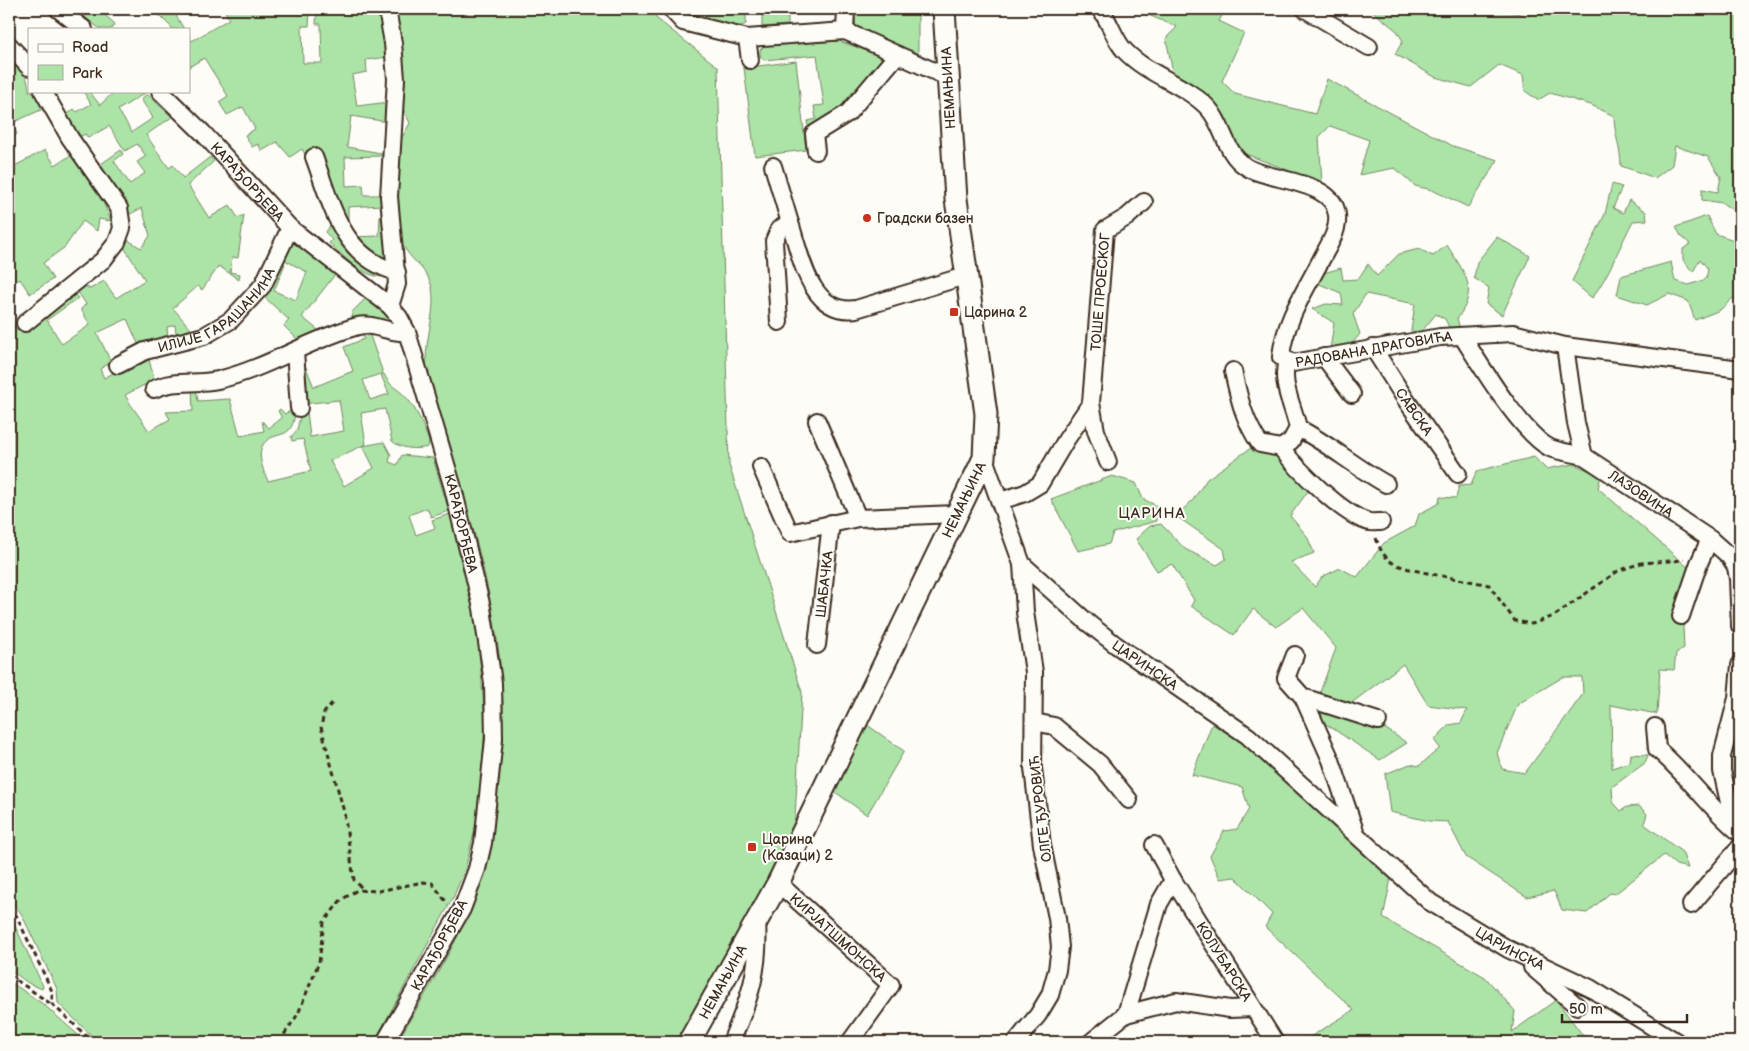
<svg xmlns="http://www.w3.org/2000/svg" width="1749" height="1051" font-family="'Balsamiq Sans',sans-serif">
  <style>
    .green { fill: #ace3a7; stroke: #748662; fill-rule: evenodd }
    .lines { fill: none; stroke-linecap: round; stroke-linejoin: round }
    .minor-casing { stroke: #3b2a1e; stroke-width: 20 }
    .major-casing { stroke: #3b2a1e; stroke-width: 25 }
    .path { stroke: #3b2a1e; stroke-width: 3; stroke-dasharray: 5 4; stroke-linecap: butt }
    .minor { stroke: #fdfcf7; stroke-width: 16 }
    .major { stroke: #fdfcf7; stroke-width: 21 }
    .poi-dot { fill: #c8321e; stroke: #fdfcf7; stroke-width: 2 }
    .labels { text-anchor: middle; stroke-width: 4; stroke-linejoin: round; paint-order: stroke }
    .street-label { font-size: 14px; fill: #3b2a1e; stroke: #fdfcf7 }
    .poi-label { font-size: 14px; fill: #3b2a1e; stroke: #fdfcf7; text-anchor: start }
    .neighbourhood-label { font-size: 15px; letter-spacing: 1px; fill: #3b2a1e; stroke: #fdfcf7 }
  </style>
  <rect width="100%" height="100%" fill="#fdfcf7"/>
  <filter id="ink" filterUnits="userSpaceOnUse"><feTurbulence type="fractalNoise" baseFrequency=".02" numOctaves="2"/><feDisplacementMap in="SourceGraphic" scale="10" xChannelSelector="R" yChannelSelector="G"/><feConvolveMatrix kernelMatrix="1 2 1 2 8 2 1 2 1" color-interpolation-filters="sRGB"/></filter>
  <g filter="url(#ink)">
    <path class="green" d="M77,9H98L115,24L111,29H100L76,10Z
      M153,9H172L184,29H173Z
      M224,9H310L309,26H302L303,63H322L321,24H316L317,9H382L388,57L366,60L367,72L352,75L357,106L389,102L388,122L351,116L347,147L381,153V156L345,157L346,186L363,185L364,195H382V205L348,207V233L302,149L290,157L277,142L262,151L258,144L252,147L245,135L255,129L243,107L227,115L219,102L228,96L204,58L189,67V36L192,41L229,19Z
      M394,9H653L656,18L718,67L729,465L802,692L794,835L680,1042H397C426,992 459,942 479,888C490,860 494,828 497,798C501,767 503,736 503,706C501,629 480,550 458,477C448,443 435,409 428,375C421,345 437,317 432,288C429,271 414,263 405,249C393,232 393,170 397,149C399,141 406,131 410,123L401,105Z
      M682,9H746V24C734,33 696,14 682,9Z
      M762,9H788V25L762,27Z
      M854,9H918V61L856,29Z
      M1134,9H1226L1219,21L1244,33L1222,81L1235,94L1315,114L1327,79L1453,146L1498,160L1468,207L1432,190L1415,186L1395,168L1359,175L1369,140L1330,126L1319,137L1322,183L1240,152L1208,99L1173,73L1166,38L1177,27Z
      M1370,9H1496L1529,16L1534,9H1740V208L1731,209L1722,203L1702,200V189L1718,192L1721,177L1708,157L1675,146L1672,165L1655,178L1621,166C1621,149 1614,134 1614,116L1591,105L1550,93L1538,100L1525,91L1523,75L1499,65L1471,87L1435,77L1395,54L1403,41L1397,31Z
      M839,41L884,57L875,67L874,75L858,88L847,105L811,128L807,124L808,121L816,119L814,106L824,105L817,55L764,60L760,56V50L764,46Z
      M9,54C19,66 29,75 29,91H33L43,109L12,123L17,134L9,139Z
      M796,61L806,150L755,156L744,68Z
      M83,91H89L100,105L115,91L145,93L118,110L132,132L153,118L141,99L147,94L172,117L146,135L169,168L173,165L183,178L210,157L214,161L188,185L209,218L230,205L238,218L244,215L238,258L232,257L230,272L240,274L239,280L219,266L202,290L198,286L173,308L195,334L188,335L183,332L176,333L175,325L167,327L168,340L140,348L127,319L97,333L111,362L100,369L104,378L148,355L154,380L125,395C132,408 141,418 149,431L170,419L166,412L193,411L192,389H196L198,401L230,399L240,436L264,431L262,421L269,428L282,418L278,411L280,409L285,414L295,408C295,415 294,426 288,431C285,434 278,435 273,437C253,445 261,465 268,481L311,471L303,439L292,441L291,437L297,430L301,412L307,411L310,437L344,431L339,400L302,404L300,367L305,365L314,387L353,371L344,347L364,339L362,331L368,330L383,373L363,380L370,400L389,394L381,375L384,374C391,388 395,386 405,396C417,409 423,425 429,442L428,447C416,450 401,449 392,441L385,409L361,413L366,444L330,461L344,486L374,468L363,446L384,442L391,455L389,462L397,465L402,455L433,458L449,511L431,517L427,508L409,515L416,535L435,528L432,520L450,514L474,602L481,671L485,723L479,814L465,869L453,898L374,1042H98L58,1003L57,989L21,913L9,899V319L17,330L72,290L78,298L47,320L62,344L90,325L81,309L86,304L75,288L81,284L90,289L104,281L116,298L145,280L122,244L126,239L141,248L150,236L142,208L128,215L98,166L121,150L123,154L114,161L130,184L145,173L137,162L146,156L137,144L125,151L109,126L88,138L85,134L76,139L63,118L74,109L77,112L91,104Z
      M45,150L55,165L75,153L100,194L111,221L99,219L97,231L83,221L65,247L43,263L53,279L30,294L20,279L9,286V169Z
      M1612,184L1622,187L1613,208L1623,213L1629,200L1646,212L1647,220L1633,221C1619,247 1610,274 1592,298L1572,281L1605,214Z
      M380,215H383L391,264L351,237L379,236Z
      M1707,216L1716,234L1740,242V301L1733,298L1720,310L1695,320L1688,301L1669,294L1647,305L1617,295L1621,276L1671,262L1675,281L1689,285L1706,279L1708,269L1700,259L1693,272L1683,260V249L1690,244L1681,236L1676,227Z
      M331,225L339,231L387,274L382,277C362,276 344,257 329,243L332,240L325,232Z
      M1497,237L1530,256L1502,315L1486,304L1489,288L1474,278L1477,262Z
      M295,238L337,272L302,317L323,334L294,343L297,339L284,326L289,320L261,294L280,260L285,264L274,291L296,300L307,272L281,258Z
      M1447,245C1464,273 1480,288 1457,319L1460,328L1450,329L1445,319L1436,314L1421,332L1411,331L1415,304L1366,294L1353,314L1360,334L1351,345L1330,350L1334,323L1312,309L1326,304L1343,305L1341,293L1317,283L1320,274L1341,268L1343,280L1358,279L1368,264L1377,276L1399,254L1419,249L1433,256Z
      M367,297L388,315L395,325H346L353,315L351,313Z
      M1255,445L1277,456L1311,487L1290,516L1307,536L1314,553L1291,562L1315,587L1322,577L1340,568L1357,577L1384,543L1415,526L1419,514L1439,503L1440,497L1456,498L1459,486L1471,485L1477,471L1534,457L1546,469L1574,464L1601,476L1598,488L1691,570L1683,627L1684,648L1676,653L1674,670L1660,669L1657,714L1611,705L1612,768L1630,762L1631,754L1648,755L1645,763L1612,787L1613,802L1621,811L1627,807L1639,806L1647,814L1644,824L1682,852L1688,868L1676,865L1664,855L1615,894L1610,893L1587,913L1562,910L1554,891L1527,897L1466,857L1448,822L1429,821L1390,812L1385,774L1410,764L1419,766L1440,748L1434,740L1449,725L1461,723L1467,710L1428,705L1403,664L1349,705L1319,695L1336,648L1303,608L1276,627L1253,609L1234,635L1191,606L1194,600L1172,564L1157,571L1136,539L1150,526L1161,524L1185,549L1217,565L1226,559L1224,549L1176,516L1193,500L1207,479ZM1563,677H1582L1583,694L1525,773L1502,769L1497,753L1518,704Z
      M1112,476L1136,483L1143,499L1157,506L1156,521L1113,533L1109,544L1078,551L1051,499Z
      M1321,710L1386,729L1407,743L1380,760L1320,720Z
      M866,724L904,751L867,815L831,789Z
      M1212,724L1255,750L1391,878L1383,918L1485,977L1515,1011L1512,1032L1556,1000L1588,1042H1302L1354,1010L1265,927L1272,914L1235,877L1220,879L1210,856L1224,831L1237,829L1249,809L1242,787L1192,775Z
      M1740,730V779L1733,776L1734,744Z
      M9,913L43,986L42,989L28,983L9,969Z
      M9,981L43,1004L86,1042H9Z"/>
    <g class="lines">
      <defs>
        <g id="minor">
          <path d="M58,9L84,29"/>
          <path d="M387,9L393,43L396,79L389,197L397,284L390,306"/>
          <path d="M671,9L683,22L747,38L845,31L947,77"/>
          <path id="s1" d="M1100,9C1110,21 1114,40 1125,51C1149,76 1186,84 1209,109C1224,126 1225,153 1245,166C1268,182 1334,179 1337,215C1339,231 1328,246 1321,260C1305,291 1284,322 1281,357L1293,363L1440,337L1513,333L1565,346L1740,369"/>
          <path d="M1305,9L1369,47"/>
          <path d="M845,31L846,9"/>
          <path d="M747,38L750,60"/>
          <path d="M9,45L29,67"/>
          <path id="s2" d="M160,91L203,133L290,228L390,306L399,317L407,332L453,488L482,608L493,683L494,739L483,843L477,869L462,909L385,1042"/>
          <path d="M816,151L814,134L848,113L897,55"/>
          <path d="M314,157C332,205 341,257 397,272"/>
          <path d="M773,166L790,223"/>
          <path d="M779,322L774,241L779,229L790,223C801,256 810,316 856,309L965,276"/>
          <path d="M25,323L103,260L117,242L122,228L119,208L70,138L43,91"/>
          <path d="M1462,336C1480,364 1521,433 1550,448C1560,452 1573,453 1584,456"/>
          <path id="s3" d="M1565,346L1576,423L1584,456L1710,539L1729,556L1736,567L1738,579L1740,626"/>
          <path id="s4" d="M1373,348L1406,400L1458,474"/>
          <path d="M295,351L299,408"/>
          <path d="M1324,357L1352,394"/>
          <path id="s5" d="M118,365L145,351L204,336L231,320L263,285L290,228"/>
          <path d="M1233,371C1239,398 1244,421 1260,444L1281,448L1291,441L1298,428C1293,404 1280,385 1287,360"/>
          <path d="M154,389C175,379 195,385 218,380C266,369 310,339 358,326C372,322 390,334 407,332"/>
          <path d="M1091,403L1096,431L1108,462"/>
          <path d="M817,421L858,518"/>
          <path d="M1298,428C1329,444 1355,467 1386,484"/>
          <path d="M1281,448C1298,470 1340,512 1366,521C1370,523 1377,522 1381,522"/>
          <path id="s6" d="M984,458L1022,564L1088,623L1116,645L1248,736L1430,902L1508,949L1590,988L1677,1042"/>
          <path d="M761,467L790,533L858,518L956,514"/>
          <path id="s7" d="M1000,501L1025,493L1040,484L1066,440L1091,403L1105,230L1127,217L1144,202"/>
          <path d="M1681,616L1699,563L1710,539"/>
          <path id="s8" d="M817,645L831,523"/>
          <path d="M1295,655L1286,678L1303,697L1331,760L1356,834"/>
          <path d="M1740,665L1737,698L1722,756V771L1730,807L1740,825"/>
          <path d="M1303,697L1378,721"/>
          <path d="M1034,722L1054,726L1100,764L1129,800"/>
          <path d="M1655,727L1657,749C1687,774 1709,808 1740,833"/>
          <path id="s9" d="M1154,845L1173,880L1275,1042"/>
          <path id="s10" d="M778,883L891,985L850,1042"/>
          <path d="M1691,905L1740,847"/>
          <path d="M1532,967L1577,1006"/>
          <path d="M1126,1014L1159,904L1173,880"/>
          <path d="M731,1042C750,998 760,970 757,921"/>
          <path d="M1016,1042L1038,1015L1050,995L1057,970L1060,947L1057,918L1042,845L1033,768L1034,672L1025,612L1022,564"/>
          <path d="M1091,1042L1126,1014L1176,1001L1230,1009L1253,1008"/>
        </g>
        <g id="major">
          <path id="s11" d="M689,1042L778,883L984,458L986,414L956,199L944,9"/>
        </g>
      </defs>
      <use href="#minor" class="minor-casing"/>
      <use href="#major" class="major-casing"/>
      <path class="path" d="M1376,538C1379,547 1382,554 1390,561C1401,571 1469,580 1489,585L1515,621L1532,624L1554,616L1618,571L1641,563L1684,560
        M332,703L324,713L321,727L344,812L354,880L364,890
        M9,906L16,915L52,991V1004L93,1042
        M9,975L51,1004
        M279,1042L298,1014L319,962L324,922L341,900L357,890L378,891L423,882L432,883L448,904"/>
      <use href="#minor" class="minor"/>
      <use href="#major" class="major"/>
    </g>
  </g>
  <g class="poi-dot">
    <circle cx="867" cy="218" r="5"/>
    <rect x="949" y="307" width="10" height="10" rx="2.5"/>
    <rect x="747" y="842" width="10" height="10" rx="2.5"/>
  </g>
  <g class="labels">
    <g class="street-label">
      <text transform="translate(948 88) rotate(-93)" y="5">НЕМАЊИНА</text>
      <text dy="5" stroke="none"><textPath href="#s2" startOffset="126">КАРАЂОРЂЕВА</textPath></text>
      <text dy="5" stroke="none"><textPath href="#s7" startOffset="251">ТОШЕ ПРОЕСКОГ</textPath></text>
      <text dy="5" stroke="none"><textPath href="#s5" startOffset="116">ИЛИЈЕ ГАРАШАНИНА</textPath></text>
      <text dy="5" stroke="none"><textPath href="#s1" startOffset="579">РАДОВАНА ДРАГОВИЋА</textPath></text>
      <text dy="5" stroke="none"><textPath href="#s4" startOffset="76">САВСКА</textPath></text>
      <text dy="5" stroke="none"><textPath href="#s3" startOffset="180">ЛАЗОВИНА</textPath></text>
      <text dy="5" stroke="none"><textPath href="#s11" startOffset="608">НЕМАЊИНА</textPath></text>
      <text dy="5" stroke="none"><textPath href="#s2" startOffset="546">КАРАЂОРЂЕВА</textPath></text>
      <text dy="5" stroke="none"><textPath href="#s8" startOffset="61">ШАБАЧКА</textPath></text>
      <text dy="5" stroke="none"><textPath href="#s6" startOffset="272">ЦАРИНСКА</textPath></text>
      <text transform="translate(1040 809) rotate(-97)" y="5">ОЛГЕ ЂУРОВИЋ</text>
      <text dy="5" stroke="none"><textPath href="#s10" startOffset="81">КИРЈАТШМОНСКА</textPath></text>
      <text transform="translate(439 945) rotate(-61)" y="5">КАРАЂОРЂЕВА</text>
      <text dy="5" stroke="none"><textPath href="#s6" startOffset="736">ЦАРИНСКА</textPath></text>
      <text dy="5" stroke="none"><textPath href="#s9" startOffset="136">КОЛУБАРСКА</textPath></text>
      <text dy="5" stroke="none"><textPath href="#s11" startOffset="69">НЕМАЊИНА</textPath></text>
    </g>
    <g class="poi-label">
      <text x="877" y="223">Градски базен</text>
      <text x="964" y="317">Царина 2</text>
      <text x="762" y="844">Царина<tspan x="762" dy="16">(Казаци) 2</tspan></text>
    </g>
    <g class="neighbourhood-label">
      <text x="1152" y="518">ЦАРИНА</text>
    </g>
  </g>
  <rect width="1749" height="1051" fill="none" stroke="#fdfcf7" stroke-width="30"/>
  <rect x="15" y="15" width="1719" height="1021" fill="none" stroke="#3b2a1e" stroke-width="2" filter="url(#ink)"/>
  <rect x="28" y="28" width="162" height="65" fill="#fdfcf7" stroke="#afa8a0"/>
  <rect x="38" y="44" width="25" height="8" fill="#fdfcf7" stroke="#afa8a0"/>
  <text x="72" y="52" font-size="15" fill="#3b2a1e">Road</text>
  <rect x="38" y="65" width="25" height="15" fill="#ace3a7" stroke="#afa8a0"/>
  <text x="72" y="78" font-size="15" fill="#3b2a1e">Park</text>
  <path d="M1562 1014v8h125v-8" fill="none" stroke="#3b2a1e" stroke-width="2.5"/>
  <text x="1569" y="1014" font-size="15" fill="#3b2a1e" stroke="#fdfcf7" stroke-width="4" paint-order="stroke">50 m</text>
</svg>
